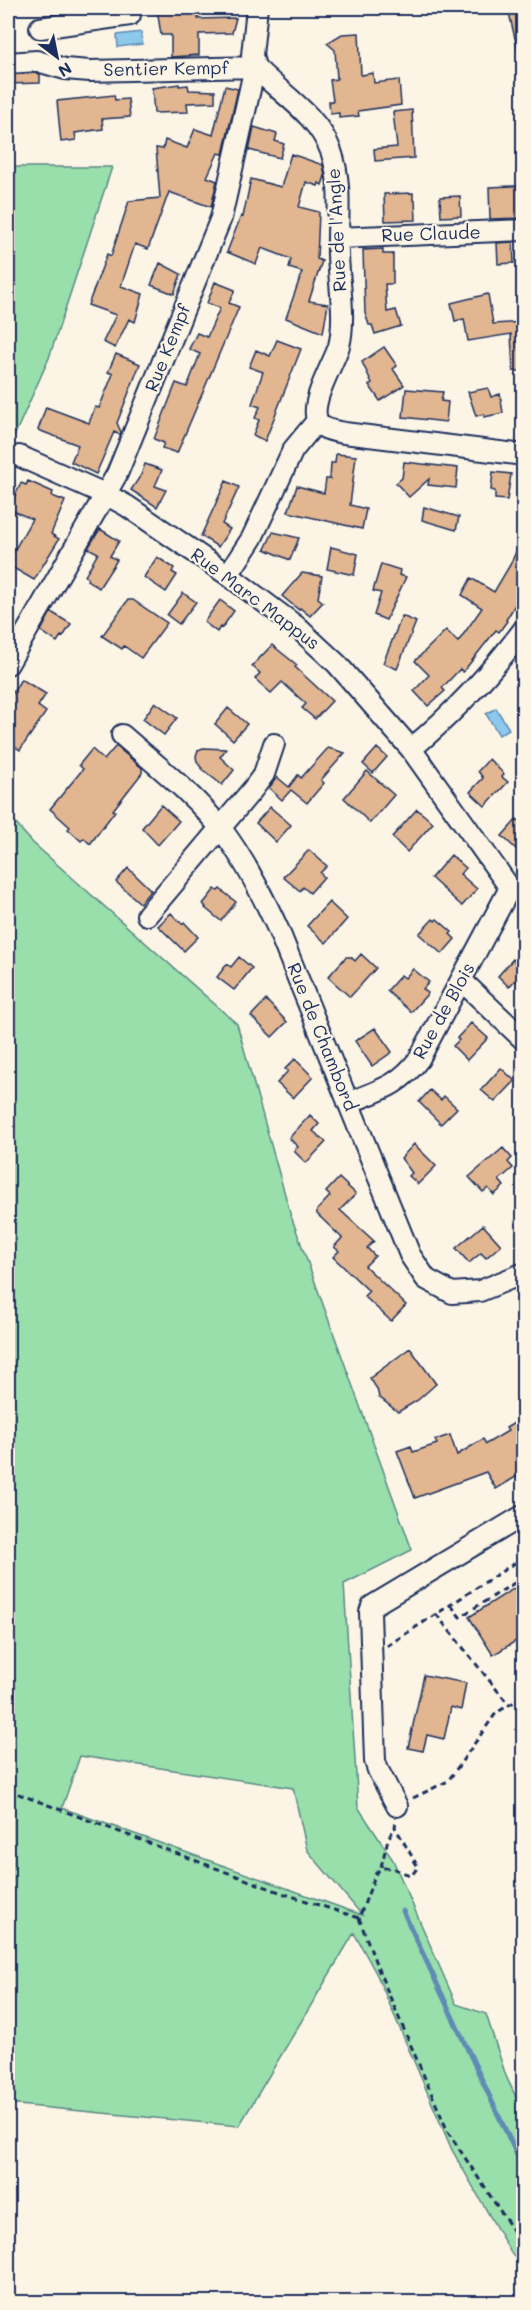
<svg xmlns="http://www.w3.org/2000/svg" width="531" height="2310" font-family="Mali,sans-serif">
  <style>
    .green { fill: #99dfac; stroke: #5a8785; stroke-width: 1.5; fill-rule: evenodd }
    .water { fill: #8dc8ed; stroke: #5f8bb4; stroke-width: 1.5 }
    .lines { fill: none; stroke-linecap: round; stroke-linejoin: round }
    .stream { stroke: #5f8bb4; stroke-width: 5 }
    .building { fill: #e1b691; stroke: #1b2f5e; stroke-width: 1.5 }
    .minor-casing { stroke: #1b2f5e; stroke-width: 24 }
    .path { stroke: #1b2f5e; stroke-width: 3; stroke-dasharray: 6 4.5; stroke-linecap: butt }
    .minor { stroke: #fcf5e5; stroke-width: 20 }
    .labels { text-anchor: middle; stroke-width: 4.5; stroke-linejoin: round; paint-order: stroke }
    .street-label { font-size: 18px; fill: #1b2f5e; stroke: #fcf5e5 }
  </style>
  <rect width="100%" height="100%" fill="#fcf5e5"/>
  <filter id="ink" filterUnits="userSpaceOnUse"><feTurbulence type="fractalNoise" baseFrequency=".0167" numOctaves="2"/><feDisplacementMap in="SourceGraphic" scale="12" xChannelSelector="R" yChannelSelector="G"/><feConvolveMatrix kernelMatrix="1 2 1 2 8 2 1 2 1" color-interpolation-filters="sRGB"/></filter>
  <g filter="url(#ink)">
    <path class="green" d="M8,167H112L49,358L8,450Z
      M8,815L33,843L237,1024L291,1216L412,1550L344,1584L358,1807L393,1860L456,2004L486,2014L506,2076L523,2112V2268L511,2253L452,2150L377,1975L354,1933L239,2126L8,2104ZM80,1756L293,1788L307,1850L362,1915L62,1808Z"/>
    <path class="water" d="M141,32L142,44L118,47L117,35Z
      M496,708L509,729L499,735L486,714Z"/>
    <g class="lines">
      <path class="stream" d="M403,1911L524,2170"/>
    </g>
    <path class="building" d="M157,8H198V19L236,18L232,33L199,34V55L171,57V35H161Z
      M524,10V50L518,51L509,13Z
      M359,33L361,75L373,73L374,83L399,80L401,105L358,111L359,116L339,118V113L330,114L329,101H333L330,80L337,79L335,50L327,43L342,34Z
      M36,73L40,74V83L8,84V75Z
      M179,84V86L188,85L189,90L215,91V102L187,103L188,112L154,113L152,88Z
      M225,86L238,89L223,154L218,153L207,177L217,181L211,207L169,192L148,249L135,244L121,286L143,294L135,322L129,319L115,348L103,342L116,315L88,305L107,254L111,256L129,201L160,198L156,148L163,149L165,140L187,148L195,129L213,135Z
      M114,95L115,100L128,99L130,117L102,119L103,129L75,133L76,140L61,142L57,101Z
      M412,110L414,158L375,161L374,149L397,147L393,112Z
      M254,127L277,134L275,141L284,144L280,158L249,150Z
      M291,154L323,165L325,176L322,185L319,183L318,186L306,182L299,207L319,212L317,259L322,261L309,301L328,304L323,333L286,318L302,272L289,268L291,259L262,248L256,264L227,252L241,216L243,217L251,179L281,187Z
      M513,186H524V218L490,219L489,187Z
      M413,193V200H415L416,220L385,221L384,194Z
      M460,196L461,216L441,217L440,197Z
      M513,242L514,263L498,264L497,243Z
      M383,249V254H393V284H385L387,312L396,310L401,326L375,334L372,325H369L365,313L363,250Z
      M160,263L181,274L174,294L151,285Z
      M215,282L235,290L229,303L239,307L177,453L162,448L164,443L154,439L176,383L187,387L200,354L189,349L197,333L207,337L220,308L207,303Z
      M488,294L493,324L524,322V371H513L511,334L468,341L464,319L455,321L451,303Z
      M277,340L301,349L265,441L253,435L259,420L255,418L260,407L252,404L263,372L249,367L256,350L270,356Z
      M384,347L397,366L393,369L404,385L380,401L369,385L372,383L362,362Z
      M116,354L140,364L117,423L121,432L120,435L114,432L96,474L71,462L78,445L38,430L46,407L89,423L95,407L99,408L113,374L108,372Z
      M488,388L491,397L500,394L503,413L484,417V414L476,416L468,392Z
      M406,389L443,392L441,401L448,402L446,422L403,417Z
      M336,454L356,456L350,505L366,509L362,529L288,512L297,486L324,493L326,479H330L331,463H335Z
      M404,462L458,468L456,488L428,485L429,479L409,497L396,483L402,478Z
      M145,464L162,470L155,486L166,490L157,507L131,490L141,475Z
      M493,472L511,474L507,500L495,499V491L491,490Z
      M28,481L53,492L52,496L65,501L51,534L59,539L34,580L10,566L14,560L10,558L32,519L9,509L21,483L26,485Z
      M226,481L239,487L222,524L230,529L218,547L201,536Z
      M424,507L459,517L456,530L422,520Z
      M100,529L119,541L110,556L117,560L99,588L87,580L88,578L85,576L98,553L88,548Z
      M273,532L299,538L290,560L265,549Z
      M524,534V590L506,620L507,621L499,632L496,630L463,672L460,669L442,688L445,691L428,706L414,691L429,675L415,661L446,630L458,642L482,608L462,595L471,578L494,592L510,565Z
      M331,547L358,554L354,575L327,569Z
      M157,557L174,568L172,572L177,575L166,592L144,577Z
      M381,564L400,570L399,575L406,577L386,620L374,615L381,593L373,591Z
      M302,573L322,576L318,598L323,602L310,616L300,608L299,610L282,596Z
      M183,593L196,602L179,624L167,615Z
      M128,600H133L167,623L141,658L124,646L122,649L102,636Z
      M220,600L234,611L222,628L220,627L217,632L204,622Z
      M51,612L71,624L63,637L61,636L57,642L41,631Z
      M402,616L416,622L397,669L383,663Z
      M272,645L297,665L295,667L332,701L315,719L302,708L306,704L282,682L271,693L255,679L260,673L252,666Z
      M21,679L46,694L38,706L46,712L20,750L8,742V701Z
      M155,702L177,718L164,735L143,719Z
      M228,708L247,724L233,740L215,724Z
      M116,746L142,768V773L113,810L115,811L90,844L84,838L81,841L68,829L70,827L50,809L83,769L79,765L92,749L104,760Z
      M203,748L226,749L220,757L234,770L222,785L203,770L197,762L196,756L198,750Z
      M328,748L345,753L321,780L324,783L307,803L291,790L282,800L269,788L277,777L289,787L298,775L301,778Z
      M377,748L387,757L373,773L363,764Z
      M489,759L504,774L502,777L508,782L485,806L470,792L483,778L478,771Z
      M367,771L394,795L370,823L344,798Z
      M161,805L179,821L158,845L142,828Z
      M270,807L291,825L276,842L256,823Z
      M417,809L433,823L407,852L392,837Z
      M517,819L524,825V840L516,849L502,836Z
      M309,850L327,866L320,873L324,877L310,893L303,887L300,891L283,877Z
      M451,855L466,868L460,874L477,889L462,906L431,878Z
      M128,868L151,890L140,903L116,882Z
      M215,889L218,891L220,889L236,902L221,921L205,908L206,907L203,904Z
      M329,902L347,919L326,943L307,926Z
      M171,913L182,924L184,922L198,937L184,951L158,926Z
      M433,919L435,921L437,919L452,932L450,934L455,939L442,954L419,934Z
      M524,953V988L515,980L509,987L498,976L513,959L515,962Z
      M361,954L376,968L350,997L328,977L346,957H351L355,961Z
      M239,957L252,968L234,990L217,977L227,964L231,967Z
      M413,969L429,982L423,989L428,993L411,1012L387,991L401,975L405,978Z
      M266,1000L287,1022L272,1037L251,1016Z
      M471,1023L488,1038L467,1060L453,1046L459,1040L457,1038Z
      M375,1028L392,1052L372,1066L355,1041Z
      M295,1059L313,1077L293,1098L277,1083L288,1071L285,1069Z
      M501,1068L515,1081L495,1102L481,1090Z
      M430,1090L441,1100L444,1096L457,1108L441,1124L419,1102Z
      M310,1115L319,1124L313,1131L326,1142L306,1163L294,1151L298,1147L289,1138Z
      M414,1144L436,1166L418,1184L409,1176L412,1173L401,1158Z
      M503,1148L512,1158L508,1162L513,1168L499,1180L504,1186L494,1195L488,1188L483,1192L469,1177Z
      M339,1178L356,1194L340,1210L374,1241L367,1248L375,1256L365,1266L406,1305L391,1321L364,1296L369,1291L333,1257L339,1251L334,1247L342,1238L317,1214V1210L330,1196L326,1192Z
      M483,1225L501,1245L486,1258L481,1253L469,1263L456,1248Z
      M410,1348L436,1384L418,1400L398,1412L379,1397L377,1389L370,1378Z
      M519,1420L524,1427V1472L496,1489L486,1472L415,1498L397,1451L411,1446L413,1452L437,1444L435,1440L450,1435L457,1455L483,1439L486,1444L508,1431L506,1428Z
      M524,1582V1636L493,1655L469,1617Z
      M424,1675L466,1683L461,1710L451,1707L444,1739L427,1735L423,1751L408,1748Z"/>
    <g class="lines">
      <defs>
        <path id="minor" d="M40,28L130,15L129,8
          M8,63L37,61L65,69L90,71L255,67
          M255,67C281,94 317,114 331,151C343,184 337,221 338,255C339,284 346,318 339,346C333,365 310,401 317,420C321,430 335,431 344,433L524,455
          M338,238L524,230
          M19,456L107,495L127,506L228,575L296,626L337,664L411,749L510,888H524
          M228,575L252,538L293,450L317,421
          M8,664L117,474L221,218L255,67L252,55L257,8
          M122,735C156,765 194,794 222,830C245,860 262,894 278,929L410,1255L426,1279L452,1293L480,1291L524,1273
          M411,749C454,713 490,674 524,629
          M147,915L253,789L264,774L274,744
          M461,980L524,1040
          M348,1103C379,1090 398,1087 419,1059L510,888
          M397,1806L378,1770L375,1761L370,1612L372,1606L524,1515"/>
      </defs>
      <use href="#minor" class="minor-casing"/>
      <path class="path" d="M451,1605L460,1617L524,1577
        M436,1614L509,1705
        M387,1646L524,1557
        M8,1790L282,1893L359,1918L376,1873C388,1861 398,1873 412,1875L418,1867L395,1827L396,1821
        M413,1798L448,1781L496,1713L524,1696
        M381,1867L388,1839L395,1827
        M359,1918L378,1969L448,2132L524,2247"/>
      <use href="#minor" class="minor"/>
    </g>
  </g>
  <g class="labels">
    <g class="street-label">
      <text transform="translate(166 69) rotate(-1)" y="6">Sentier Kempf</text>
      <text transform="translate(337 230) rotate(-93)" y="6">Rue de l'Angle</text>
      <text transform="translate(431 234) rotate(-2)" y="6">Rue Claude</text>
      <text transform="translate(168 348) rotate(-68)" y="6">Rue Kempf</text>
      <text transform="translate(255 599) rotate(37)" y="6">Rue Marc Mappus</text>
      <text transform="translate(444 1011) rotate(-61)" y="6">Rue de Blois</text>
      <text transform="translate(322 1037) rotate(68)" y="6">Rue de Chambord</text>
    </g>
  </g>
  <rect width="531" height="2310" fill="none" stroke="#fcf5e5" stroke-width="30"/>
  <rect x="15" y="15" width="501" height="2280" fill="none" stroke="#1b2f5e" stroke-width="2" filter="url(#ink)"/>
  <g transform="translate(57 57) rotate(148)" stroke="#fcf5e5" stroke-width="4.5" paint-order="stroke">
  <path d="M0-4.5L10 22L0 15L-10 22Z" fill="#1b2f5e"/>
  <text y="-9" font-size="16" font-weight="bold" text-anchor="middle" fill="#1b2f5e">N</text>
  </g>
</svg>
